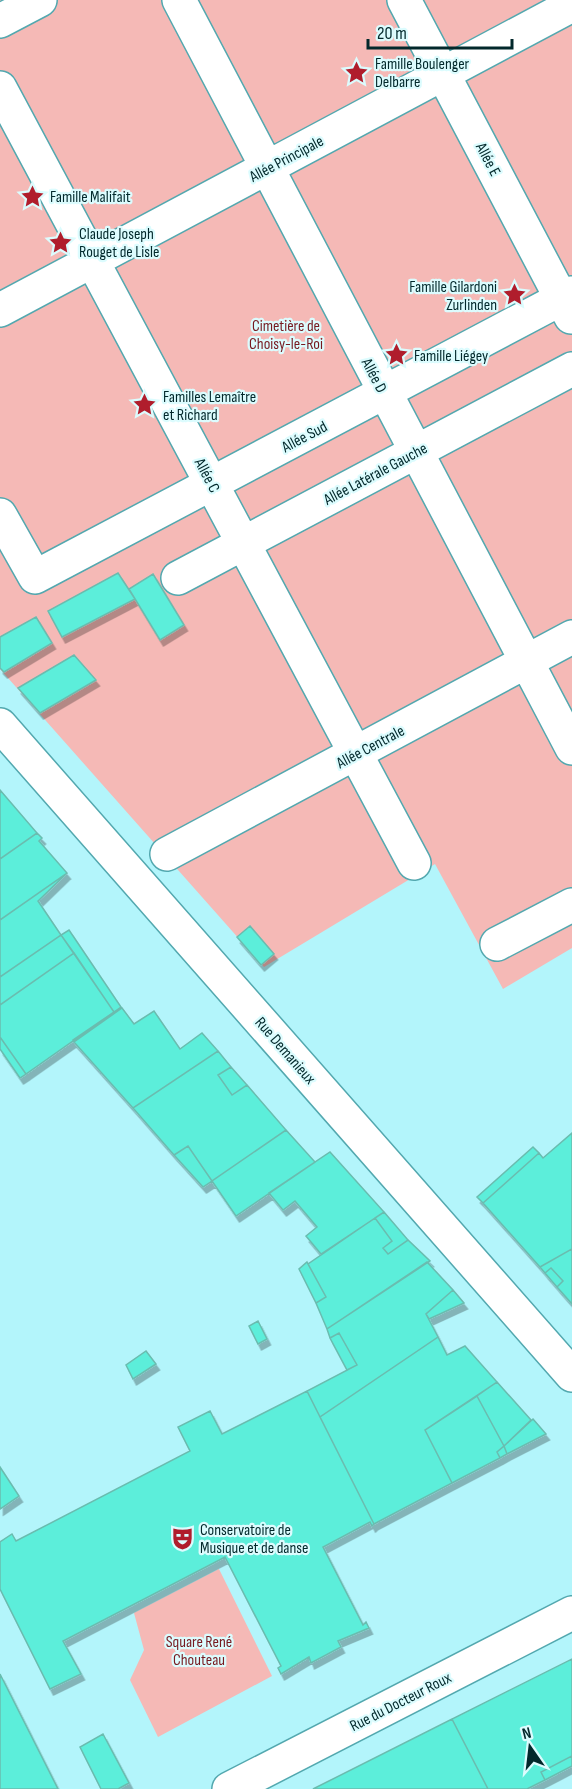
<svg xmlns="http://www.w3.org/2000/svg" width="572" height="1789" font-family="'Sofia Sans Condensed',sans-serif">
  <style>
    .green { fill: #f5b9b6 }
    .building { fill: #5ceeda; stroke: #6abcaf; stroke-width: 1.5; filter: url(#shadow) }
    .lines { fill: none; stroke-linecap: round; stroke-linejoin: round }
    .minor-casing { stroke: #53a8af; stroke-width: 36 }
    .minor { stroke: #fff; stroke-width: 33 }
    .labels { text-anchor: middle; stroke-width: 4.5; stroke-linejoin: round; paint-order: stroke }
    .poi-label { font-size: 16px; fill: #02282b; stroke: #dcfcfe; text-anchor: start }
    .street-label { font-size: 16px; fill: #02282b; stroke: #dcfcfe }
    .park-label { font-size: 16px; fill: #771a20; stroke: #dcfcfe }
  </style>
  <defs>
    <filter id="shadow"><feDropShadow dx="3.5" dy="6" stdDeviation="0" flood-color="#0004"/></filter>
  </defs>
  <rect width="100%" height="100%" fill="#b3f5fb"/>
  <path class="green" d="M0,0H572V948L503,989L435,864L264,967L0,669Z
    M219,1569L272,1676L158,1737L130,1680L144,1650L134,1613Z"/>
  <path class="building" d="M118,573L135,599L62,637L48,611Z
    M153,574L184,625L160,640L129,589Z
    M36,617L52,643L4,672L0,668V637Z
    M74,655L96,680L40,713L18,688Z
    M0,790L37,833L0,859Z
    M37,833L42,838L39,841L67,873L0,920V859Z
    M67,873L38,901L61,935L0,977V920Z
    M250,926L274,954L261,965L237,937Z
    M69,930L121,1007L114,1012L61,935Z
    M61,935L74,953L0,1005V977Z
    M74,953L114,1012L26,1074L0,1037V1005Z
    M122,1008L134,1024L154,1011L180,1049L202,1033L218,1051L133,1108L74,1042Z
    M114,1012L115,1013L74,1042L73,1040Z
    M0,1037L26,1074L20,1078L0,1049Z
    M218,1051L231,1067L218,1075L232,1095L247,1085L286,1130L212,1181L188,1146L174,1155L133,1108Z
    M231,1067L247,1085L232,1095L218,1075Z
    M286,1130L315,1162L236,1216L212,1181Z
    M572,1133V1249L540,1267L483,1203L539,1153L543,1158Z
    M188,1146L212,1181L203,1187L174,1155Z
    M533,1147L539,1153L483,1203L477,1197Z
    M330,1152L384,1212L321,1254L306,1236L317,1227L295,1201L283,1210L269,1193Z
    M384,1212L408,1240L388,1254L383,1248L392,1241L375,1218Z
    M375,1218L392,1241L383,1248L388,1254L408,1240L430,1261L327,1329L316,1303L326,1297L308,1264Z
    M572,1249V1304L557,1287L563,1281L551,1268L545,1273L540,1267Z
    M307,1262L326,1297L316,1303L299,1269Z
    M427,1262L453,1290L426,1314L438,1337L320,1417L307,1391L357,1365L339,1333L330,1338L327,1329Z
    M551,1268L563,1281L557,1287L545,1273Z
    M453,1290L464,1303L429,1319L426,1314Z
    M258,1321L267,1339L258,1344L249,1326Z
    M339,1333L357,1365L347,1370L330,1338Z
    M438,1337L447,1355L465,1346L497,1382L425,1430L452,1483L374,1524L320,1417Z
    M146,1351L156,1364L133,1379L126,1365Z
    M497,1382L531,1420L504,1446L477,1396Z
    M307,1391L374,1524L372,1526L370,1522L323,1547L363,1625L366,1622L369,1628L338,1641L341,1647L311,1663L309,1657L281,1674L278,1668L281,1666L225,1557L63,1641L81,1674L50,1689L0,1589V1542L12,1534L16,1541L190,1451L178,1427L210,1411L222,1434Z
    M477,1396L504,1446L497,1452L500,1458L452,1483L425,1430Z
    M533,1419L546,1434L507,1454L504,1446Z
    M504,1446L507,1454L500,1458L497,1452Z
    M0,1467L19,1496L0,1509Z
    M572,1659V1756L541,1772L545,1780L527,1789H488L452,1719Z
    M0,1674L58,1789H0Z
    M452,1719L488,1789H313Z
    M103,1734L129,1783L118,1789H101L80,1747Z
    M572,1756V1766L545,1780L541,1772Z"/>
  <g class="lines">
    <defs>
      <path id="minor" d="M179,0L572,748
        M404,0L571,317
        M0,21L40,0
        M0,88L414,863
        M0,310L572,5
        M0,515L35,577L572,293
        M178,578L572,369
        M0,725L572,1375
        M167,854L572,637
        M497,944L572,905
        M229,1789L572,1613"/>
    </defs>
    <use href="#minor" class="minor-casing"/>
    <use href="#minor" class="minor"/>
  </g>
  <defs>
    <symbol id="sight-bare" viewBox="-9 -9 18 18"><path d="M0-6L1.8-2.2L6-1.7L2.9 1.2L3.7 5.4L0 3.3L-3.7 5.4L-2.9 1.2L-6-1.7L-1.8-2.2Z" fill="#b01d2c" stroke="#dcfcfe" stroke-width="2.5" paint-order="stroke"/></symbol>
    <symbol id="theatre-bare" viewBox="-9 -9 18 18"><path d="M-5-5.5Q0-4 5-5.5V0Q5 5 0 6Q-5 5-5 0ZM-3.3-2.5H-1v1.5H-3.3ZM1-2.5H3.3v1.5H1ZM-2.8 1Q0 5.5 2.8 1Z" fill="#b01d2c" stroke="#dcfcfe" stroke-width="2.5" paint-order="stroke"/></symbol>
  </defs>
  <g fill-rule="evenodd">
    <use href="#sight-bare" x="340" y="56" width="33" height="33"/>
    <use href="#sight-bare" x="16" y="180" width="33" height="33"/>
    <use href="#sight-bare" x="44" y="226" width="33" height="33"/>
    <use href="#sight-bare" x="498" y="278" width="33" height="33"/>
    <use href="#sight-bare" x="380" y="338" width="33" height="33"/>
    <use href="#sight-bare" x="128" y="388" width="33" height="33"/>
    <use href="#theatre-bare" x="166" y="1522" width="33" height="33"/>
  </g>
  <g class="labels">
    <g class="poi-label">
      <text x="375" y="69">Famille Boulenger<tspan x="375" dy="18">Delbarre</tspan></text>
      <text x="50" y="202">Famille Malifait</text>
      <text x="79" y="239">Claude Joseph<tspan x="79" dy="18">Rouget de Lisle</tspan></text>
      <text x="497" y="292" text-anchor="end">Famille Gilardoni<tspan x="497" dy="18">Zurlinden</tspan></text>
      <text x="414" y="361">Famille Liégey</text>
      <text x="163" y="402">Familles Lemaître<tspan x="163" dy="18">et Richard</tspan></text>
      <text x="200" y="1535">Conservatoire de<tspan x="200" dy="18">Musique et de danse</tspan></text>
    </g>
    <g class="street-label">
      <text transform="translate(286 158) rotate(-28)" y="6">Allée Principale</text>
      <text transform="translate(489 159) rotate(62)" y="6">Allée E</text>
      <text transform="translate(375 375) rotate(62)" y="6">Allée D</text>
      <text transform="translate(304 436) rotate(-28)" y="6">Allée Sud</text>
      <text transform="translate(375 473) rotate(-28)" y="6">Allée Latérale Gauche</text>
      <text transform="translate(208 475) rotate(62)" y="6">Allée C</text>
      <text transform="translate(370 746) rotate(-28)" y="6">Allée Centrale</text>
      <text transform="translate(286 1050) rotate(49)" y="6">Rue Demanieux</text>
      <text transform="translate(400 1701) rotate(-27)" y="6">Rue du Docteur Roux</text>
    </g>
    <g class="park-label">
      <text x="286" y="331">Cimetière de<tspan x="286" dy="18">Choisy-le-Roi</tspan></text>
      <text x="199" y="1647">Square René<tspan x="199" dy="18">Chouteau</tspan></text>
    </g>
  </g>
  <g transform="translate(530 1747) rotate(346)" stroke="#dcfcfe" stroke-width="4.5" paint-order="stroke">
  <path d="M0-4.5L10 22L0 15L-10 22Z" fill="#02282b"/>
  <text y="-9" font-size="16" font-weight="bold" text-anchor="middle" fill="#02282b">N</text>
  </g>
  <path d="M368 39v9h144v-9" fill="none" stroke="#02282b" stroke-width="3"/>
  <text x="377" y="39" font-size="18" fill="#02282b" stroke="#dcfcfe" stroke-width="4.5" paint-order="stroke">20 m</text>
</svg>
